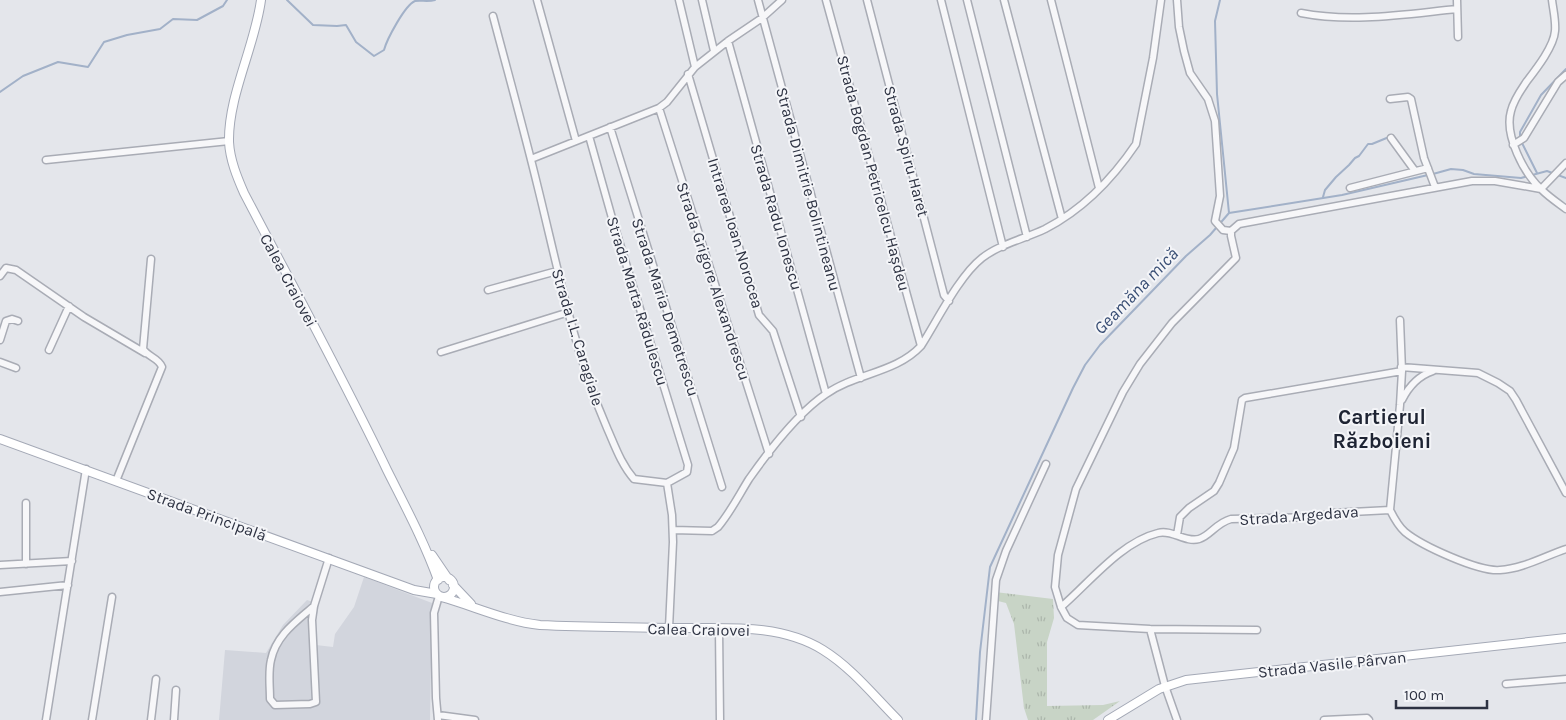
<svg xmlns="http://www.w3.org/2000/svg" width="1566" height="720" font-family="Karla,sans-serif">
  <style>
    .built { fill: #d2d5dd }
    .grass { fill: url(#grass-tufts) }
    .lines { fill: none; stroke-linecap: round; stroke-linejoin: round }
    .stream { stroke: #a2b1c8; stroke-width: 2 }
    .minor-casing { stroke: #a9acb5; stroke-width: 9 }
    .major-casing { stroke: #a4a9b6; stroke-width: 10 }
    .minor { stroke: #f7f7f9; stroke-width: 6 }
    .major { stroke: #fff; stroke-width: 8 }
    .labels { text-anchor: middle; stroke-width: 4; stroke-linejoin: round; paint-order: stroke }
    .street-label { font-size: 16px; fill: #2d3242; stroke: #f4f5f8 }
    .water-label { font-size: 18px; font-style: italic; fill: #394e74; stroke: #f4f5f8 }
    .district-label { font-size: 21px; font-weight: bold; fill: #1e2433; stroke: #f4f5f8 }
  </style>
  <defs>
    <pattern id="grass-tufts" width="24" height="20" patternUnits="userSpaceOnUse" patternTransform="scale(1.25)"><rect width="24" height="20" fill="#c8d4c6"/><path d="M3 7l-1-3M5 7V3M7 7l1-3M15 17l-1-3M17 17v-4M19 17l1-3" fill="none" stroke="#acb6ab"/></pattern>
  </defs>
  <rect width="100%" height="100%" fill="#e4e6eb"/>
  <path class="built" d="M364,577L432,603L430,720H219L225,650L266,653L283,625L307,600L319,604L315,624L316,645L333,647L335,634L354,607Z"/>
  <path class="grass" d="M995,592L1053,599L1054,618L1047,642V706L1103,705L1120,701L1093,720H1028L1024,708L1014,624L1006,603L994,600Z"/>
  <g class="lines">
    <path class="stream" d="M287,0L313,25L337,26L346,25L356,42L374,56L384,50C387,39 405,5 415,1C421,0 428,2 435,0
      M1220,0L1215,21L1217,94L1229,213
      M0,92L23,76L58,62L88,67L104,42L127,35L160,29L173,19L197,20L223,6L227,0
      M1520,137V132L1541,95L1566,69
      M1521,141L1537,173
      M1433,174L1451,169L1463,170L1474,174L1521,178L1547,171L1566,178
      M1323,197L1325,190L1336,177L1349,165L1355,158L1359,156L1368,144H1372L1389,137
      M976,720L980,652L990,567L1073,388L1085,365L1100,345L1186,256L1210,235L1229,213L1342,195L1428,175"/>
    <defs>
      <path id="minor" d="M537,0L576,141
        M679,0L695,67
        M702,0L714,51
        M758,0L861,378
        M826,0L921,346
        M867,0L944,295L949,301
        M941,0L1003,247
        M967,0L1027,237
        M1004,0L1062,219
        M1051,0L1099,188
        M1177,0L1179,27L1184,51L1190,73L1208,99L1215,121L1220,196L1215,221L1223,230L1231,231
        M1457,0L1458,37
        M1552,0C1553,9 1556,21 1555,31C1554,46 1537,68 1527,81C1521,90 1514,99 1511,111C1504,135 1524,174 1542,190C1549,197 1558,203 1566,209
        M1301,13C1352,23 1406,14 1457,9
        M493,16C508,73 524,130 538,188C558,269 574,352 607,428C615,446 621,464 634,479L667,483L672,515L673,542L669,628
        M728,41L826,394
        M688,74L759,315L773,331L801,417
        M1390,99L1408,97L1411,99L1424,158L1435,187
        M659,108L769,454
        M610,127L722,487
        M589,136L612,218L688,465L687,472L667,483
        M1391,138L1415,171
        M1513,145L1524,138L1558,82L1566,75
        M531,159L659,108L667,102L695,67L728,41L762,18L782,0
        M46,160L229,141
        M1350,188L1428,168
        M1541,189L1566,163
        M0,276L6,268L16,270L84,317L145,353
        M488,290L557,271
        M1400,320L1402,371L1400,405L1390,510C1394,518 1398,526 1405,532C1422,546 1479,572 1500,570C1522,569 1545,556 1566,549
        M0,340L6,321L12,319L18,321
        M49,350L69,306
        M441,352L569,312
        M0,362L16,368
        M1401,367L1478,373L1498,383L1510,391L1516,400L1566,493
        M1402,400C1409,386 1418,376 1433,371
        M116,481L162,367C159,358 148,357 143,349L151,259
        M26,503V564
        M673,530L712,531L718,527C730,513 739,495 749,479C768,452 799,412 826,394C856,373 896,373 921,346C937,321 959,276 982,258C1000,244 1024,239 1045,229C1082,210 1113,178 1136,144L1153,58L1161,0
        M1177,535L1180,517L1189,508L1214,491L1219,483L1234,448L1242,400L1245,398L1402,371
        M0,565L72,561
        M0,592L68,585
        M314,606C297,621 276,635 271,660C268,672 270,686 270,699L275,705L310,704L316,702L312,620L314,606L329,558
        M1061,607C1089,583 1121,542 1158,533C1172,529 1185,543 1199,539C1210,536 1216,523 1231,519L1317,517L1332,513L1390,510
        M719,629L720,720
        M1150,629L1165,686L1177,720
        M1257,630L1150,629L1078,625L1067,618L1061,607L1055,587L1058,555L1076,489L1123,392L1140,364L1172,323L1236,258L1231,236V231L1239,224L1472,181H1495L1541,189
        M1506,684L1566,679
        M438,715L475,720
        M46,720L86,469
        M92,720L112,597
        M151,720L156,679
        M174,720L176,690
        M438,720L436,698L434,613L439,596
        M986,720L996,580L1006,551L1046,464
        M1324,720L1367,718L1369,720"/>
      <path id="major" d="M261,0C255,46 228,96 229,142C230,160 237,177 244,193C292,285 342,376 387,470C405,506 424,541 438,580
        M0,439L414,590L437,594
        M432,555L449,580
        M434 587a10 10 0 1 1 20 0a10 10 0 1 1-20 0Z
        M453,585L471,604
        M441,597C474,606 505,621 540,625C583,627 627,627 670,628C721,629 778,622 823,650C852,668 874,696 898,720
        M1108,720L1159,689L1186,680L1566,638"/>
    </defs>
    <use href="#minor" class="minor-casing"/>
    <use href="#major" class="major-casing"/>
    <use href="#minor" class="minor"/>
    <use href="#major" class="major"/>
  </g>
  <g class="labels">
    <g class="street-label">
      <text transform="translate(907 151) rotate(75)" y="6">Strada Spiru Haret</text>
      <text transform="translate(874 173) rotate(75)" y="6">Strada Bogdan Petricelcu Hașdeu</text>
      <text transform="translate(809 189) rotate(75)" y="6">Strada Dimitrie Bolintineanu</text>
      <text transform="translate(777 217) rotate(74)" y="6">Strada Radu Ionescu</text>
      <text transform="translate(736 233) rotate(73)" y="6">Intrarea Ioan Norocea</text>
      <text transform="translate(289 280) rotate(62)" y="6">Calea Craiovei</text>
      <text transform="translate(714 281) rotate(72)" y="6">Strada Grigore Alexandrescu</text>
      <text transform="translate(638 301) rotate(73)" y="6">Strada Marta Rădulescu</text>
      <text transform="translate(666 307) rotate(72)" y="6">Strada Maria Demetrescu</text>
      <text transform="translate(578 337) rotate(73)" y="6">Strada I.L. Caragiale</text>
      <text transform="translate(207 514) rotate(20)" y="6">Strada Principală</text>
      <text transform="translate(1299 515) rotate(-4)" y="6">Strada Argedava</text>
      <text transform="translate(699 629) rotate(1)" y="6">Calea Craiovei</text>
      <text transform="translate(1332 664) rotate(-6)" y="6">Strada Vasile Pârvan</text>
    </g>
    <g class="water-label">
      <text transform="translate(1136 291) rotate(-46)" y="6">Geamăna mică</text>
    </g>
    <g class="district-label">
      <text x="1382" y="424">Cartierul<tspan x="1382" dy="24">Războieni</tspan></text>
    </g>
  </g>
  <path d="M1396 700v8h91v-8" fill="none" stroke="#2d3242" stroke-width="2.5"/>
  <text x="1404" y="700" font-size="15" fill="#2d3242" stroke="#f4f5f8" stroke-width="4" paint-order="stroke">100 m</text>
</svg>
